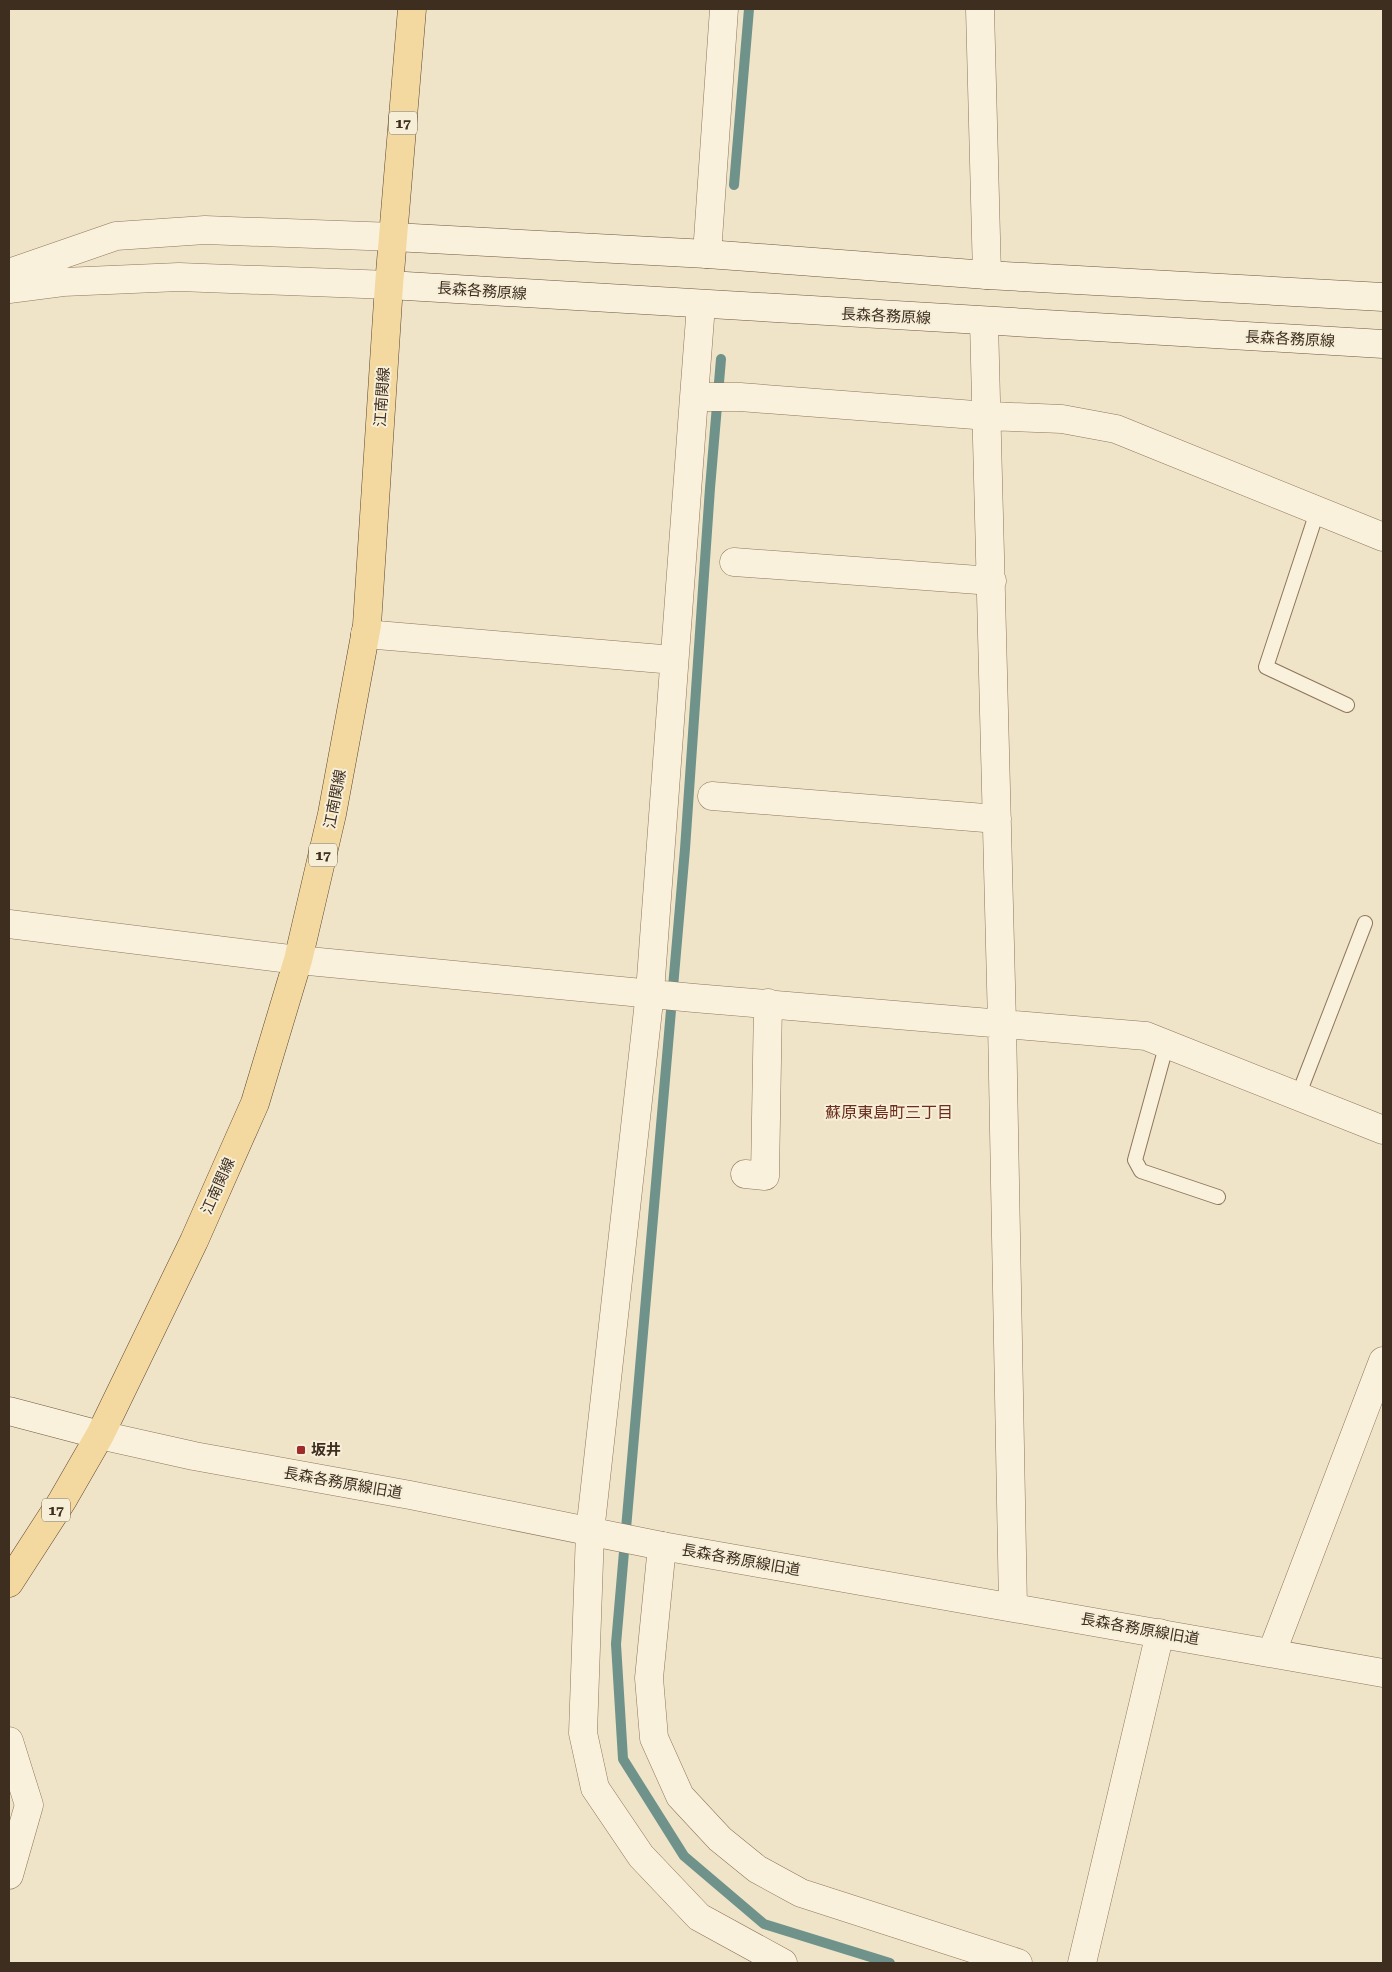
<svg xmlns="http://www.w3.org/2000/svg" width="1392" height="1972" font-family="'Roboto Serif','Noto Sans JP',serif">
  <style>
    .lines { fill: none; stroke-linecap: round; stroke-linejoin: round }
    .stream { stroke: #6f938a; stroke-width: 10 }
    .service-casing { stroke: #8d765c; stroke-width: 16 }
    .minor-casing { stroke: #8d765c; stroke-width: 29 }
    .tertiary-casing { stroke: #8d765c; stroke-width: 29 }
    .secondary-casing { stroke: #6f573f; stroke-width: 29 }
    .primary-casing { stroke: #5b4430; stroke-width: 29 }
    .service { stroke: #faf1dc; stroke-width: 14 }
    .minor { stroke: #faf1dc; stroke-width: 28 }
    .tertiary { stroke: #faf1dc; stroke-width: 28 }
    .secondary { stroke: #faf1dc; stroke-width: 28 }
    .primary { stroke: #f3d9a0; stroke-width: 28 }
    .poi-dot { fill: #9e2a2b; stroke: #f7eed8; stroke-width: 2 }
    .labels { text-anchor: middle; stroke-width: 4; stroke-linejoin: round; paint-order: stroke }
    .shield { fill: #f7eed8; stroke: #756857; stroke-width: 1 }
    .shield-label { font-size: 14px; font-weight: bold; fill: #3d2e20 }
    .street-label { font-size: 15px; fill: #3d2e20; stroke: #f7eed8 }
    .poi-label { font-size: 15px; font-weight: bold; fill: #3d2e20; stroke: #f7eed8; text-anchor: start }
    .neighbourhood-label { font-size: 16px; fill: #6b2e1e; stroke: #f7eed8 }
  </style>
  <rect width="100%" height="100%" fill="#f0e4c8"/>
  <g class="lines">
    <path class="stream" d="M734,185L749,9
      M721,359L710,488L685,849L616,1644L623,1759L684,1856L764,1924L890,1963"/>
    <defs>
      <path id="service" d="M1317,512L1266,667L1347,705
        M1167,1043L1135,1160L1141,1171L1218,1197
        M1298,1096L1365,923"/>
      <path id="minor" d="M980,9L987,275
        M707,254L724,9
        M984,322L1002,1023L1013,1607
        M694,397L701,305
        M734,562L992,581
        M365,634L674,660
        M712,796L997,819
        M9,924L298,960L694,998L1146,1036L1383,1130
        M745,1174L765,1176L768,1003
        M662,1546L649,1678L654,1738L680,1796L720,1839L757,1869L801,1893L1018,1963
        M1272,1652L1383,1361
        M9,1741L29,1805L9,1875
        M783,1963L699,1917L641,1856L595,1788L583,1733L590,1532L650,992L694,397H740L988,416L1062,419L1116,429L1383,537
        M1082,1963L1160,1633"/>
      <path id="tertiary" d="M9,273L116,236L205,230L394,237
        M9,289L63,282L179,277L389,285
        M100,1435L194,1456L410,1495L662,1546L1383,1673"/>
      <path id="secondary" d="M394,237L707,254L987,275L1383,297
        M389,285L1383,344
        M9,1411L100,1435"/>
      <path id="primary" d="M9,1583L62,1501L100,1435L194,1241L255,1103L298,960L332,814L367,625L389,285L412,9"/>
    </defs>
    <use href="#service" class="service-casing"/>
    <use href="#minor" class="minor-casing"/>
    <use href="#tertiary" class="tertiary-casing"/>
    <use href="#secondary" class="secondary-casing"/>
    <use href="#primary" class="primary-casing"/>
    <use href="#service" class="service"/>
    <use href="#minor" class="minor"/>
    <use href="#tertiary" class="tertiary"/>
    <use href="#secondary" class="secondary"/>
    <use href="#primary" class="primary"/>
  </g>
  <rect class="poi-dot" x="296" y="1445" width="10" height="10" rx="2.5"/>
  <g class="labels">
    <g class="shield">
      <rect x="389" y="111.5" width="28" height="23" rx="4"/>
      <rect x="309" y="843.5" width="28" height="23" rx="4"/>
      <rect x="42" y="1498.5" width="28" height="23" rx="4"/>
    </g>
    <g class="shield-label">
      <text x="403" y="128">17</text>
      <text x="323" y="860">17</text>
      <text x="56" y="1515">17</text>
    </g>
    <g class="street-label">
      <text transform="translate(482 291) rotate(4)" y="5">長森各務原線</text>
      <text transform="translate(886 316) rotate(3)" y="5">長森各務原線</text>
      <text transform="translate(1290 339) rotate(3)" y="5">長森各務原線</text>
      <text transform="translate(382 397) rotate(-86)" y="5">江南関線</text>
      <text transform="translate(335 799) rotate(-79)" y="5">江南関線</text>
      <text transform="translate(218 1186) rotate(-66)" y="5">江南関線</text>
      <text transform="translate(343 1483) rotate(10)" y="5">長森各務原線旧道</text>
      <text transform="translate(741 1560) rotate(10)" y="5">長森各務原線旧道</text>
      <text transform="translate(1140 1629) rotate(10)" y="5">長森各務原線旧道</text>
    </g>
    <g class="poi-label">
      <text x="311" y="1455">坂井</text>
    </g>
    <g class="neighbourhood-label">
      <text x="889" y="1118">蘇原東島町三丁目</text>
    </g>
  </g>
  <rect width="1392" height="1972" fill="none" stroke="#3d2e20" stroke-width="20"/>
</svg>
